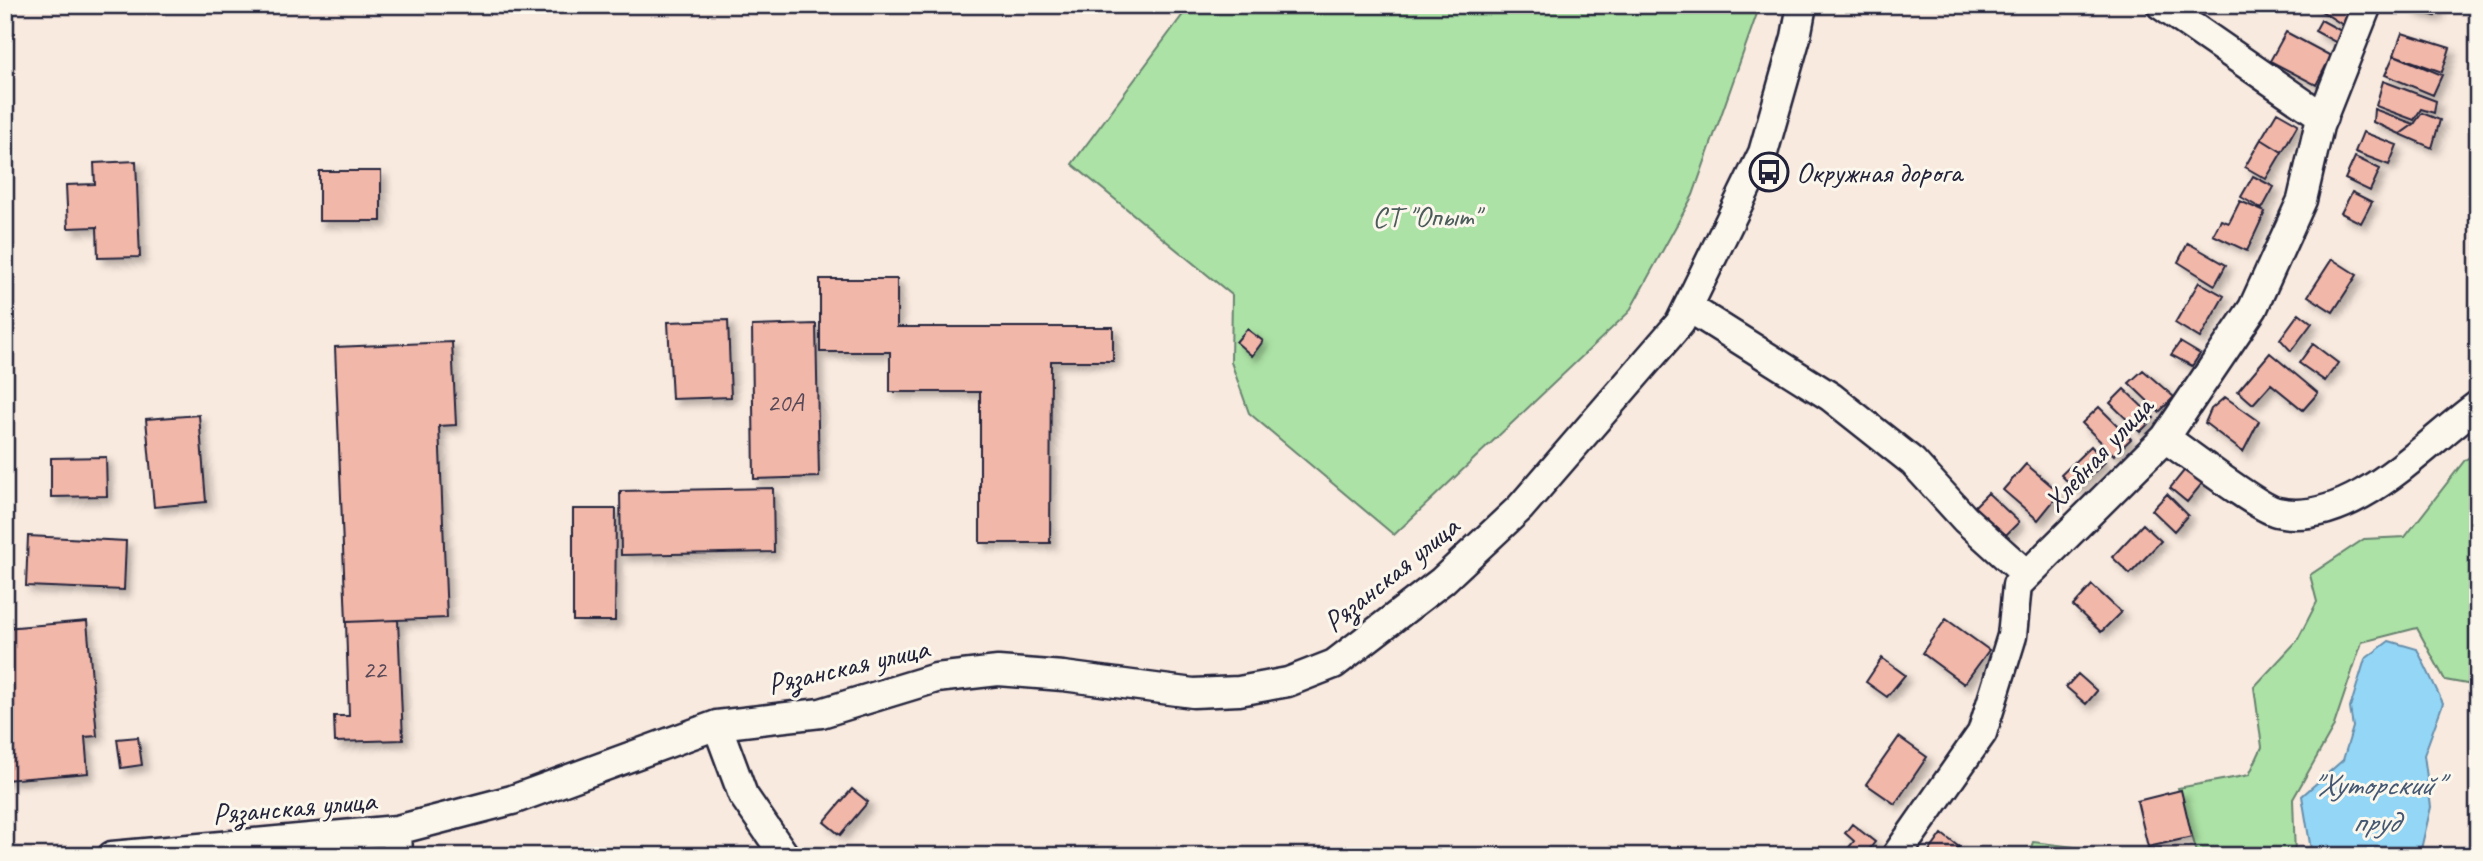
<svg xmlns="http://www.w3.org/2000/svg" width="2483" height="861" font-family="Caveat,sans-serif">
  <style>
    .green { fill: #ace2a5; stroke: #678270; stroke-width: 2 }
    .water { fill: #94d6f6; stroke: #668eab; stroke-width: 2 }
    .building { fill: #f1b7a9; stroke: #22223b; stroke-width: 2; filter: url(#shadow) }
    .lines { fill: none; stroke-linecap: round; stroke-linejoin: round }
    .minor-casing { stroke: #22223b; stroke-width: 33 }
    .minor { stroke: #fbf7ec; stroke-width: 28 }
    .labels { text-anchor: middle; stroke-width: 6; stroke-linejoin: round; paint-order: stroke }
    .number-label { font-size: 26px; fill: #564756 }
    .poi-label { font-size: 30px; fill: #22223b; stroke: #fbf7ec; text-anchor: start }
    .park-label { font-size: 30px; fill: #4b5c5b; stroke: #fbf7ec }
    .street-label { font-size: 30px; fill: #22223b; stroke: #fbf7ec }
    .water-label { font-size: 32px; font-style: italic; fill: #445873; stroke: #fbf7ec }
  </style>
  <defs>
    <filter id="shadow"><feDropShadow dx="5.5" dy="5.5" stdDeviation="3.5" flood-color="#0004"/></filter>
  </defs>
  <rect width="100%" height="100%" fill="#f9eadf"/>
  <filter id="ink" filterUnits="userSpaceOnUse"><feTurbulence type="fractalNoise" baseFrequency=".0143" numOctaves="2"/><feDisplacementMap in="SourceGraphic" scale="14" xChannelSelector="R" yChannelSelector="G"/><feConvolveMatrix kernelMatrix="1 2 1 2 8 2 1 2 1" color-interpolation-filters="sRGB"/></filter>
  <g filter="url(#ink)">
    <path class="green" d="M1190,5H1760L1693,195L1629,312L1394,535L1249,413L1231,362L1232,295L1072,164Z
      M2478,452V686L2445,680L2417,628L2362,642L2333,728L2293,799L2295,856H2198L2178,788L2249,775L2262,747L2254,687L2297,641L2317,602L2310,575L2364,539L2405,537L2465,460Z
      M2033,842L2107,851L2109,856H2028Z"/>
    <path class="water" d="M2389,641L2417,649L2443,703L2424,755L2431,807L2421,849L2416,856H2312L2302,796L2343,760L2353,727L2350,708L2365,659Z"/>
    <path class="building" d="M2312,5H2355L2343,25Z
      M2412,5H2438L2435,16L2411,9Z
      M2321,20L2343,32L2337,43L2315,31Z
      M2286,32L2331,56L2316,85L2270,61Z
      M2402,33L2450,48L2442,72L2394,55Z
      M2394,55L2442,75L2433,95L2385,75Z
      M2383,81L2436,101L2434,113L2421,109L2414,120L2376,106Z
      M2374,109L2414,124L2400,134L2373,122Z
      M2277,112L2298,124L2282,152L2261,139Z
      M2422,113L2440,120L2432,148L2400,134L2414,124Z
      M2363,132L2397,145L2389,165L2355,152Z
      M2261,139L2282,152L2266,179L2245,167Z
      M2355,157L2380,169L2370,191L2345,179Z
      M136,161L140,257L98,258L97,227L68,228L66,185L95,184L94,163Z
      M319,171H381V221H319Z
      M2253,176L2274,187L2262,209L2241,197Z
      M2352,192L2372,202L2361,223L2341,213Z
      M2240,201L2265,212L2247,251L2213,235L2221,220L2229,223Z
      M2188,243L2226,265L2215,285L2178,262Z
      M2332,259L2357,275L2333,312L2308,296Z
      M820,279H897V327H1113V361H1051L1050,543H980V392H890V352H820Z
      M2199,282L2224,296L2200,338L2175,323Z
      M2299,313L2312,323L2291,351L2280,339Z
      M728,320L731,397L672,399L668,322Z
      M816,324L819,477L754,479L752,326Z
      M1247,329L1263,341L1252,356L1236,342Z
      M452,342L456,425L439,426L447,618L346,622L335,347Z
      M2180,342L2200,354L2192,366L2171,355Z
      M2313,344L2338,363L2325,381L2299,363Z
      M2270,353L2318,393L2303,410L2271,384L2253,404L2238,391Z
      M2143,370L2174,397L2159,412L2129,383Z
      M2124,389L2154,418L2140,432L2110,403Z
      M2225,397L2259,421L2243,452L2205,423L2211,409Z
      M2099,407L2131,439L2114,455L2082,423Z
      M199,415L206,502L154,507L146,419Z
      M2091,446L2105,462L2076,490L2061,475Z
      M106,457L107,496L51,497V458Z
      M2192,461L2209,475L2187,502L2170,488Z
      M2026,464L2060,493L2038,520L2003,490Z
      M773,488L774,552L621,555L620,491Z
      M1988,493L2019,522L2006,535L1974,507Z
      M2167,494L2188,515L2174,531L2152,510Z
      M573,509H616L615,621H573Z
      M2143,524L2161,541L2130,574L2112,557Z
      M28,536L126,541L124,590L26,586Z
      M2092,585L2121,612L2101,632L2073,606Z
      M1946,619L1989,650L1964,684L1922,653Z
      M398,620L403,740L335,742L334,716H349L346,622Z
      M87,621L97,736L85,737L88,773L5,780V628Z
      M1882,658L1905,675L1887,697L1866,682Z
      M2078,674L2097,691L2086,704L2066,687Z
      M138,737L142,765L121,768L117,739Z
      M1899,737L1927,757L1895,804L1866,784Z
      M852,789L868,802L840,835L824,822Z
      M2181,790L2192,837L2148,847L2137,801Z
      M1852,824L1875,842L1864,856H1842L1854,841L1845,833Z
      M1942,834L1959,847L1953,856H1926Z"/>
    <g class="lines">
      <defs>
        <path id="minor" d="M2161,5L2323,117
          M1688,307L1831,397L1913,462L1965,519L2027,575
          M2165,438C2186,452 2258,508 2277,512C2351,528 2423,445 2478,405
          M717,725L743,795L785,856
          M397,830L398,856
          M112,856L397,830L512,800L717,725L821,713L936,678L998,671L1063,676L1193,693L1239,691L1288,682L1334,664L1442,581L1520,508L1680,323L1763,153L1796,37L1802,5
          M1896,856L1982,733L2012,636L2017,585L2165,438L2253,308L2302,200L2319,126L2367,5"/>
      </defs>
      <use href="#minor" class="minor-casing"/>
      <use href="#minor" class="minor"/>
    </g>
  </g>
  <defs>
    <symbol id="bus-ring" viewBox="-11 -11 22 22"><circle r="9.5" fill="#fbf7ec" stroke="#22223b" stroke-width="1.5"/><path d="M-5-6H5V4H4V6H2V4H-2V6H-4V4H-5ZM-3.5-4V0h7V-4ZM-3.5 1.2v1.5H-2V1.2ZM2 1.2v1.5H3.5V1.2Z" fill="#22223b"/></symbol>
  </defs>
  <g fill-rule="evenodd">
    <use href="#bus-ring" x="1747" y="150" width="44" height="44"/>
  </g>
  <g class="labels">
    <g class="number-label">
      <text x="785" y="411">20А</text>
      <text x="374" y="678">22</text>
    </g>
    <g class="poi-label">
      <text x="1796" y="182">Окружная дорога</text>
    </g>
    <g class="park-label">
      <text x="1426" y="226">СТ "Опыт"</text>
    </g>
    <g class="street-label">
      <text transform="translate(2098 454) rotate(-47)" y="10">Хлебная улица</text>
      <text transform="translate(1391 574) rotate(-39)" y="10">Рязанская улица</text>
      <text transform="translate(848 666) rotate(-13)" y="10">Рязанская улица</text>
      <text transform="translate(294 807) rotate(-5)" y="10">Рязанская улица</text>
    </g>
    <g class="water-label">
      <text x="2375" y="795">"Хуторский"<tspan x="2375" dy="37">пруд</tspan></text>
    </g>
  </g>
  <rect width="2483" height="861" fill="none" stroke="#fbf7ec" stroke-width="28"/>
  <rect x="14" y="14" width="2455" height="833" fill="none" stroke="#22223b" stroke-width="2.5" filter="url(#ink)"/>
</svg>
